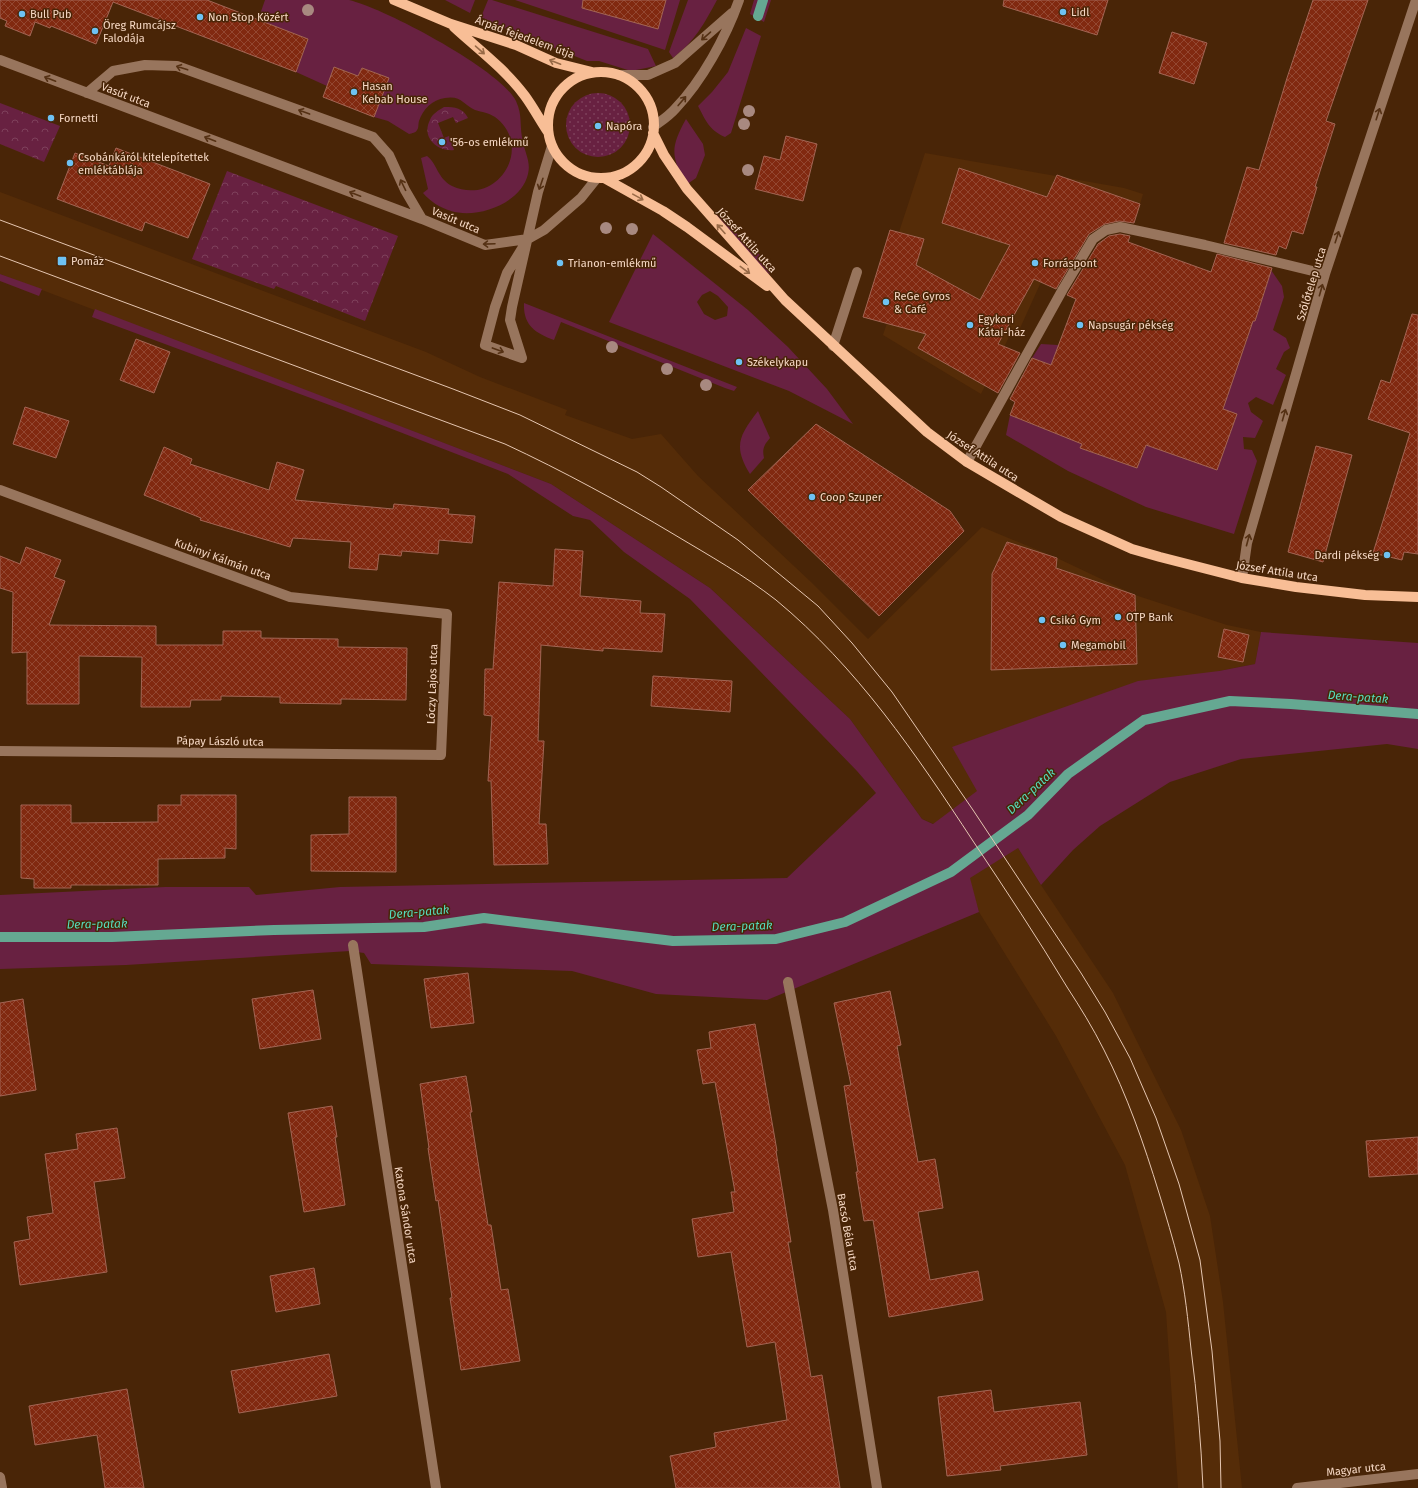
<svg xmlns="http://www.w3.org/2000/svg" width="1418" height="1488" font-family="'Fira Sans',sans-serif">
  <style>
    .built { fill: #552c08 }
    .grass { fill: #682141; fill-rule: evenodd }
    .forest { fill: url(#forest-crowns) }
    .garden { fill: url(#garden-dots) }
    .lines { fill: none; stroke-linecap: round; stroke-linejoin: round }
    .stream { stroke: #65a892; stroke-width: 10 }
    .building { fill: url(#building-cross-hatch); stroke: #a36554 }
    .minor { stroke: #98755d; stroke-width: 10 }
    .major { stroke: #f8be96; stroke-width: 10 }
    .tram { stroke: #e5c6b1; stroke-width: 1 }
    .tree { fill: #a88980 }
    .oneway { stroke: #553114 }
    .oneway2 { stroke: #986a47 }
    .poi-dot { fill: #6ec2f3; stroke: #492507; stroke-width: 1.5 }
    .labels { text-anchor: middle; stroke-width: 3; stroke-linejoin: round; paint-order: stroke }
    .poi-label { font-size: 11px; fill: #f6d8c4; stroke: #492507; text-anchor: start }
    .street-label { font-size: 11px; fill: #f6d8c4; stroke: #492507 }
    .water-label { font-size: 12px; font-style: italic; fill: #56dcbe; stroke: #492507 }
  </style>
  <defs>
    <pattern id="forest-crowns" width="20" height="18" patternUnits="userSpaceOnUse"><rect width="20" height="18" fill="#682141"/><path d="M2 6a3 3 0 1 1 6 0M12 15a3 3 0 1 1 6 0" fill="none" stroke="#7e405b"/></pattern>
    <pattern id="garden-dots" width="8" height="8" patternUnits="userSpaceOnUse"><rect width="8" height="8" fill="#682141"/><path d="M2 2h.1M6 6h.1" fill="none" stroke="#7e405b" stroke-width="1.8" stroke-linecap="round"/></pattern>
    <pattern id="building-cross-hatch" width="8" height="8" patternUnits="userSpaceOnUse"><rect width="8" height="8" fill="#812910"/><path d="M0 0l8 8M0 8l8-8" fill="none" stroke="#934731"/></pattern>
  </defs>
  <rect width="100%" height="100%" fill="#492507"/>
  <path class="built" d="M925,153L1124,188L1143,194L1137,215H1090L1041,282L1016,337H1009L981,394L883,335L887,323L863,317L890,230L899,232Z
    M0,192L426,352L480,377L567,410L565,415L632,439L661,434L698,476L811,582L868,639L982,527L1057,558L1135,595L1227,625L1261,632L1255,664L1219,671L1018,848L1041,885L1113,993L1181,1130L1210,1216L1223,1302L1242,1488H1178L1166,1312L1125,1165L1056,1036L979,912L969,878L934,824L922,819L850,719L710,588L551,484L0,274Z"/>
  <path class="grass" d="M265,0C285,0 305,0 325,0C333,0 342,0 349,0C384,8 501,70 516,101C523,116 519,126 523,142C525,153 531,162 528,174C521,204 477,219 451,211C439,207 431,202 423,193L428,189L421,158L427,156C437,163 437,178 452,186C497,207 535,147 495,117C489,113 482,112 475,110C464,105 461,95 445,98C432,100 423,109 419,121C418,124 419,128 417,130C416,133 412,133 409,134L388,121L374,117L388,78L362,68L358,76L335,67L327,86L296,72L308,39L258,20Z
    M445,0H475L470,13Z
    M488,0H492L648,49L656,66L631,71L599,61H587L499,26L481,17Z
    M515,0H680L665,50Z
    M688,0H717C704,24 695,41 673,58L669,52Z
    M754,0H771L764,22L750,14Z
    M746,28L761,36L731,133L725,137C709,130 706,121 698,106L712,92L728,72Z
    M686,119L703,144L705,155L696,178L686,185C671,156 670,148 686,119Z
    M717,215L775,269L769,274L713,219Z
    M653,234L748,310L788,347L827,389L853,424L789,391L609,322ZM710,291L718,296L728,307L727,316L715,320L704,314L697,302L702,295Z
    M1271,270L1282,286L1284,297L1273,330L1286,338L1290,348L1284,352L1276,369L1286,375L1273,405L1256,397L1248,403L1251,412L1263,421L1255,438L1243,437L1244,449L1252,450L1257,461L1234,534L1146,507L1068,471L1006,435L1010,415L1067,438L1090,380L1032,358L1041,344L1058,345L1201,304L1255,321ZM1191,314L1249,334L1227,395ZM1100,395L1157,416L1137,468L1080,448Z
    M0,274L42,289L39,296L0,281Z
    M524,303L737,387L734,391L725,388L561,322L554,340C535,333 523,325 524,303Z
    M95,309L551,484L710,588L850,719L922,819L933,824L977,791L952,747L1138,681L1219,671L1255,664L1261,632L1418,643V749L1387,744L1241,759L1170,782L1100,826L1073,850L1041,885L1018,848L970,878L979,912L767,1000L656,994L572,971L371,964L364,953L350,951L126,965L0,969V895L165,887H249L256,895L340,887L787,878L876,793L857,771L690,599L624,552L590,520L573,516L508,474L343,410L92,317Z
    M758,411L770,438C764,445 762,449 764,458L750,474C733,446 739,436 758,411Z"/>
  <path class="forest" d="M0,103L60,126L44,162L0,144Z
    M444,107C455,107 463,108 468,118L456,123L453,117L438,123L444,138L449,136L454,150C437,152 421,137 430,120C432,114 439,110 444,107Z
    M227,171L398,236L365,321L276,286L274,289L192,259Z"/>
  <path class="garden" d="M566 125a32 32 0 1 1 64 0a32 32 0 1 1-64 0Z"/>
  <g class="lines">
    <path class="stream" d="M758,16L763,0
      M0,937H112L274,930L424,927L484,918L673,941L776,939L845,922L951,872L1028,815L1068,774L1144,720L1230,701L1291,704L1418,714"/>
  </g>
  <path class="building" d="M0,0H207L308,39L296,72L113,2L96,44L51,26L50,28L35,22L30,36L5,26L7,21L0,18Z
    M583,0H666L658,29L582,8Z
    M1004,0H1108L1097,35L1003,6Z
    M1313,0H1368L1326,121L1335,124L1315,187H1317L1303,234L1292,231L1286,249L1279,246L1276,255L1224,243L1247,167L1259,170L1287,78Z
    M1172,32L1207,43L1194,84L1159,73Z
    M334,67L358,76L362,68L389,78L374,117L323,97Z
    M786,136L817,144L803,201L755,189L764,156L780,160Z
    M116,148L210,184L188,238L145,222L142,231L57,199L75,153L109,166Z
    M959,168L1047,197L1057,175L1140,204L1134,223L1119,221L1105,224L1089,234L1056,289L1034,279L998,344L1020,353L998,393L918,348L926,334L863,317L890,230L924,239L916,265L980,300L1010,245L942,223Z
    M1120,234L1130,236L1128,242L1211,272L1217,254L1272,268L1255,321H1253L1223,409L1237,414L1217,470L1146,445L1137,468L1080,448L1082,444L1010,415L1015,402L1010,399L1032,358L1051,365L1076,299L1067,295L1098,244L1109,236Z
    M1412,314L1418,315V554L1404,552L1402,560L1373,553L1410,433L1368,419L1381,380L1390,383Z
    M136,339L170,352L154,393L120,380Z
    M25,407L69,421L56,458L13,444Z
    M816,424L950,511L964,531L879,616L748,490Z
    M1316,446L1352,455L1323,562L1288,552Z
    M164,447L192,459L190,464L269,490L277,462L304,470L295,500L393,509L394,504L449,509L448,514L475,516L472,543L439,540L438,554L402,551L401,556L379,554L377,570L349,568L351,542L293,538L290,547L200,520L201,518L144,495Z
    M1007,542L1057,558L1056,568L1135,595L1137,664L991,670L992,574Z
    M26,547L61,560L54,577L65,581L49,625L156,626V645H223V631H261V638L338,639V647L407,648L406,700L341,699V704L280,703V697L221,696V700H191L190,707H141L142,657L79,656V704H27V652L12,653L13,592L0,588V556L20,564Z
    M555,549L583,551L580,596L641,601L640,613L665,614L662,652L603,648V651L541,645L538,741H544L539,824H546L548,864L494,865L491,781H488L492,716L484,715L485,669H493L499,582L553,586Z
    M1224,629L1249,635L1243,662L1218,657Z
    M653,676L732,681L730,712L651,706Z
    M181,795H236V849L225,848V858L158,859V885H71V888H34V879L21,878V805H71V823L158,822V805H181Z
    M349,797H396V872L311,871V835L349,834Z
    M468,973L474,1023L431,1028L424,979Z
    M313,990L321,1039L260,1049L252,999Z
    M890,991L901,1045L897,1046L918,1162L935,1159L943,1208L918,1212L930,1280L978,1271L983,1300L889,1317L873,1220L864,1221L856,1172H858L844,1086L851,1085L834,1003Z
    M23,999L36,1090L0,1096V1003Z
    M755,1024L777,1151H776L791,1242H788L811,1377L822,1375L840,1488H676L670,1456L716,1447L714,1433L787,1420L775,1342L747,1347L731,1252L698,1257L692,1219L734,1212L731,1192H735L715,1082L703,1084L697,1050L711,1048L709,1032Z
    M466,1076L472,1112H470L488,1225H491L501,1290L508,1289L520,1361L461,1370L450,1298H452L438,1200L436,1201L428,1148H429L420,1084Z
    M332,1106L337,1137H335L345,1205L304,1212L288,1113Z
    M117,1128L125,1178L94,1182L107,1272L20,1285L14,1242L30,1239L27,1217L53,1213L45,1154L78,1149L76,1134Z
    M1418,1137V1174L1369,1177L1366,1141Z
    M314,1268L320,1304L276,1312L270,1276Z
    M329,1354L337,1396L239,1413L231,1371Z
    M127,1389L144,1488H105L97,1435L35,1445L29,1406Z
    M991,1390L994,1412L1080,1402L1087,1455L1000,1466L1001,1470L947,1476L938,1397Z"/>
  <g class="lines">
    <path class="minor" d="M0,60L422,219L485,245L528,239
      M619,75H648L675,63L732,13
      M87,93L113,71L145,65L177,66L373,137L389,155L405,190L422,219
      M653,127C661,121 669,116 675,109C702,81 726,37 739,0
      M833,346L857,272
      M522,358L485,345L495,307L507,273L528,239L544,230L581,198L597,178
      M522,358L510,320L512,307L538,192L552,146
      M967,462L1063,289L1093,239L1106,230L1120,227L1205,245L1325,274
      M0,490L290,597L447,614L441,755L0,751
      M1242,578L1247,543L1325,274L1416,0
      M353,945L436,1488
      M788,982L833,1210L877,1488
      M0,1477L2,1488
      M1297,1488L1418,1474"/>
    <path class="major" d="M394,0L451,24L516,45L556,63L592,72
      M454,27C478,49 505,69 525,96C533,107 540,120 548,132
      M548 125a53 53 0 1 1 106 0a53 53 0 1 1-106 0Z
      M653,133L664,155L687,189L785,300L927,432L967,462L1061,517L1132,549L1160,557L1242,578L1296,587L1365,595L1418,597
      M604,178L663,211L687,227L767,286"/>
    <path class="tram" d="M0,220L453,389L520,415L637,472L661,487L738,540L818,606L852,643L892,692L973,810L1081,973L1105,1012L1130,1058L1156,1118L1179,1184L1200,1260L1212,1351L1220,1441L1221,1488
      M0,256L505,444C563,471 620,502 675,535C710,556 744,575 776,600C857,667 916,754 973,841C1005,889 1037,937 1067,987C1080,1007 1093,1028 1104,1050C1127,1095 1144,1144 1159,1193C1166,1216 1173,1239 1179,1263C1185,1291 1188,1320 1191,1349C1197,1395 1201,1441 1203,1488"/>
  </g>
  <g class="tree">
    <circle cx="308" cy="10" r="6"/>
    <circle cx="749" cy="111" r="6"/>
    <circle cx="744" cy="124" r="6"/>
    <circle cx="748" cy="170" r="6"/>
    <circle cx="606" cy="228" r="6"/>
    <circle cx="632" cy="229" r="6"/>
    <circle cx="612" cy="347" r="6"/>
    <circle cx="667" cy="369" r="6"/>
    <circle cx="706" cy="385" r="6"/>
  </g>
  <defs><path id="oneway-shaft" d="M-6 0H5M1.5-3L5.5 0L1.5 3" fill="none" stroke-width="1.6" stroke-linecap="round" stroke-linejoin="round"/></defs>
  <g class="oneway">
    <use href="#oneway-shaft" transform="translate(706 36) rotate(139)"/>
    <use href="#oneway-shaft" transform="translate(182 68) rotate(-162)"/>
    <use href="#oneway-shaft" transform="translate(50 79) rotate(-159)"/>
    <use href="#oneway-shaft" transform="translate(682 101) rotate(-50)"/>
    <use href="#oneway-shaft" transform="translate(304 112) rotate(-160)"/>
    <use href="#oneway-shaft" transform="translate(1378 114) rotate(-72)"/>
    <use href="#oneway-shaft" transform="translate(210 139) rotate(-159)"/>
    <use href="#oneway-shaft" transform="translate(541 184) rotate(109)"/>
    <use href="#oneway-shaft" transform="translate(403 185) rotate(-116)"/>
    <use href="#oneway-shaft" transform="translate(355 194) rotate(-159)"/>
    <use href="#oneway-shaft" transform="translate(1337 237) rotate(-72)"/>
    <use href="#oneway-shaft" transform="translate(489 244) rotate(178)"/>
    <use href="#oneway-shaft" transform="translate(1321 290) rotate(-74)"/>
    <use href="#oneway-shaft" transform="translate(498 350) rotate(20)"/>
    <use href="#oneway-shaft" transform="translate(1284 415) rotate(-74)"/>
    <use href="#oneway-shaft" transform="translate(1248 540) rotate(-75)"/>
  </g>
  <g class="oneway2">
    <use href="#oneway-shaft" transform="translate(480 50) rotate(41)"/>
    <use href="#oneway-shaft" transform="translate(555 62) rotate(-159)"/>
    <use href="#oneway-shaft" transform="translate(638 197) rotate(29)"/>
    <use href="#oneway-shaft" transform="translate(721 229) rotate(-132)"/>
    <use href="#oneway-shaft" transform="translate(745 270) rotate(37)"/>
  </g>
  <g class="poi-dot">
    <circle cx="1063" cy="12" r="4"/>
    <circle cx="22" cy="14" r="4"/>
    <circle cx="200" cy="17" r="4"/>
    <circle cx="95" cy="31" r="4"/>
    <circle cx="354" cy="92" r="4"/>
    <circle cx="51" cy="118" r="4"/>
    <circle cx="598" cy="126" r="4"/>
    <circle cx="442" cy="142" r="4"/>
    <circle cx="70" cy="163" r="4"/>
    <rect x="57" y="256" width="10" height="10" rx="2"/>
    <circle cx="560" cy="263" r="4"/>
    <circle cx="1035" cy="263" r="4"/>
    <circle cx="886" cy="302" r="4"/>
    <circle cx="970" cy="325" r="4"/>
    <circle cx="1080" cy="325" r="4"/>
    <circle cx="739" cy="362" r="4"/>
    <circle cx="812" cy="497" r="4"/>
    <circle cx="1387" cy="555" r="4"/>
    <circle cx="1118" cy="617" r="4"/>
    <circle cx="1042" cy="620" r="4"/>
    <circle cx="1063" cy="645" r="4"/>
  </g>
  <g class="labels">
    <g class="poi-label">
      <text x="1071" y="16">Lidl</text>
      <text x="30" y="18">Bull Pub</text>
      <text x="208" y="21">Non Stop Közért</text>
      <text x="103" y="29">Öreg Rumcájsz<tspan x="103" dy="13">Falodája</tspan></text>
      <text x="362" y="90">Hasan<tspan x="362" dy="13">Kebab House</tspan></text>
      <text x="59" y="122">Fornetti</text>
      <text x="606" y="130">Napóra</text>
      <text x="450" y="146">'56-os emlékmű</text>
      <text x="78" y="161">Csobánkáról kitelepítettek<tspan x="78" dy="13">emléktáblája</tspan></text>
      <text x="71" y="265">Pomáz</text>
      <text x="568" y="267">Trianon-emlékmű</text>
      <text x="1043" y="267">Forráspont</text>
      <text x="894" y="300">ReGe Gyros<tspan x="894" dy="13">&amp; Café</tspan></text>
      <text x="978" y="323">Egykori<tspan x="978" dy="13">Kátai-ház</tspan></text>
      <text x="1088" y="329">Napsugár pékség</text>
      <text x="747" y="366">Székelykapu</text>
      <text x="820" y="501">Coop Szuper</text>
      <text x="1379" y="559" text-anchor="end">Dardi pékség</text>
      <text x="1126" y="621">OTP Bank</text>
      <text x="1050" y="624">Csikó Gym</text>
      <text x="1071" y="649">Megamobil</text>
    </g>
    <g class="street-label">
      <text transform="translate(525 37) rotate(20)" y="4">Árpád fejedelem útja</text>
      <text transform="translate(126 95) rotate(21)" y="4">Vasút utca</text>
      <text transform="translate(456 220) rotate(23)" y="4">Vasút utca</text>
      <text transform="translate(747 240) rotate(48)" y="4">József Attila utca</text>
      <text transform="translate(1311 284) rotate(-73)" y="4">Szőlőtelep utca</text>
      <text transform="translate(983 456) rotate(33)" y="4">József Attila utca</text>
      <text transform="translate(223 559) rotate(20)" y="4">Kubinyi Kálmán utca</text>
      <text transform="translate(1277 571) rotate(9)" y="4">József Attila utca</text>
      <text transform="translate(432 684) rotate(-88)" y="4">Lóczy Lajos utca</text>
      <text transform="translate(220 741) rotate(1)" y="4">Pápay László utca</text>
      <text transform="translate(406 1215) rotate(81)" y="4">Katona Sándor utca</text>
      <text transform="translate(848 1232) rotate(80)" y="4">Bacsó Béla utca</text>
      <text transform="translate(1356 1469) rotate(-6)" y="4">Magyar utca</text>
    </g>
    <g class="water-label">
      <text transform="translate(1358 697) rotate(4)" y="4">Dera-patak</text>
      <text transform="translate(1031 791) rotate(-43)" y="4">Dera-patak</text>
      <text transform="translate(419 912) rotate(-5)" y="4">Dera-patak</text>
      <text transform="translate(97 924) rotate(-1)" y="4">Dera-patak</text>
      <text transform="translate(742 926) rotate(-2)" y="4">Dera-patak</text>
    </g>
  </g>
</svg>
